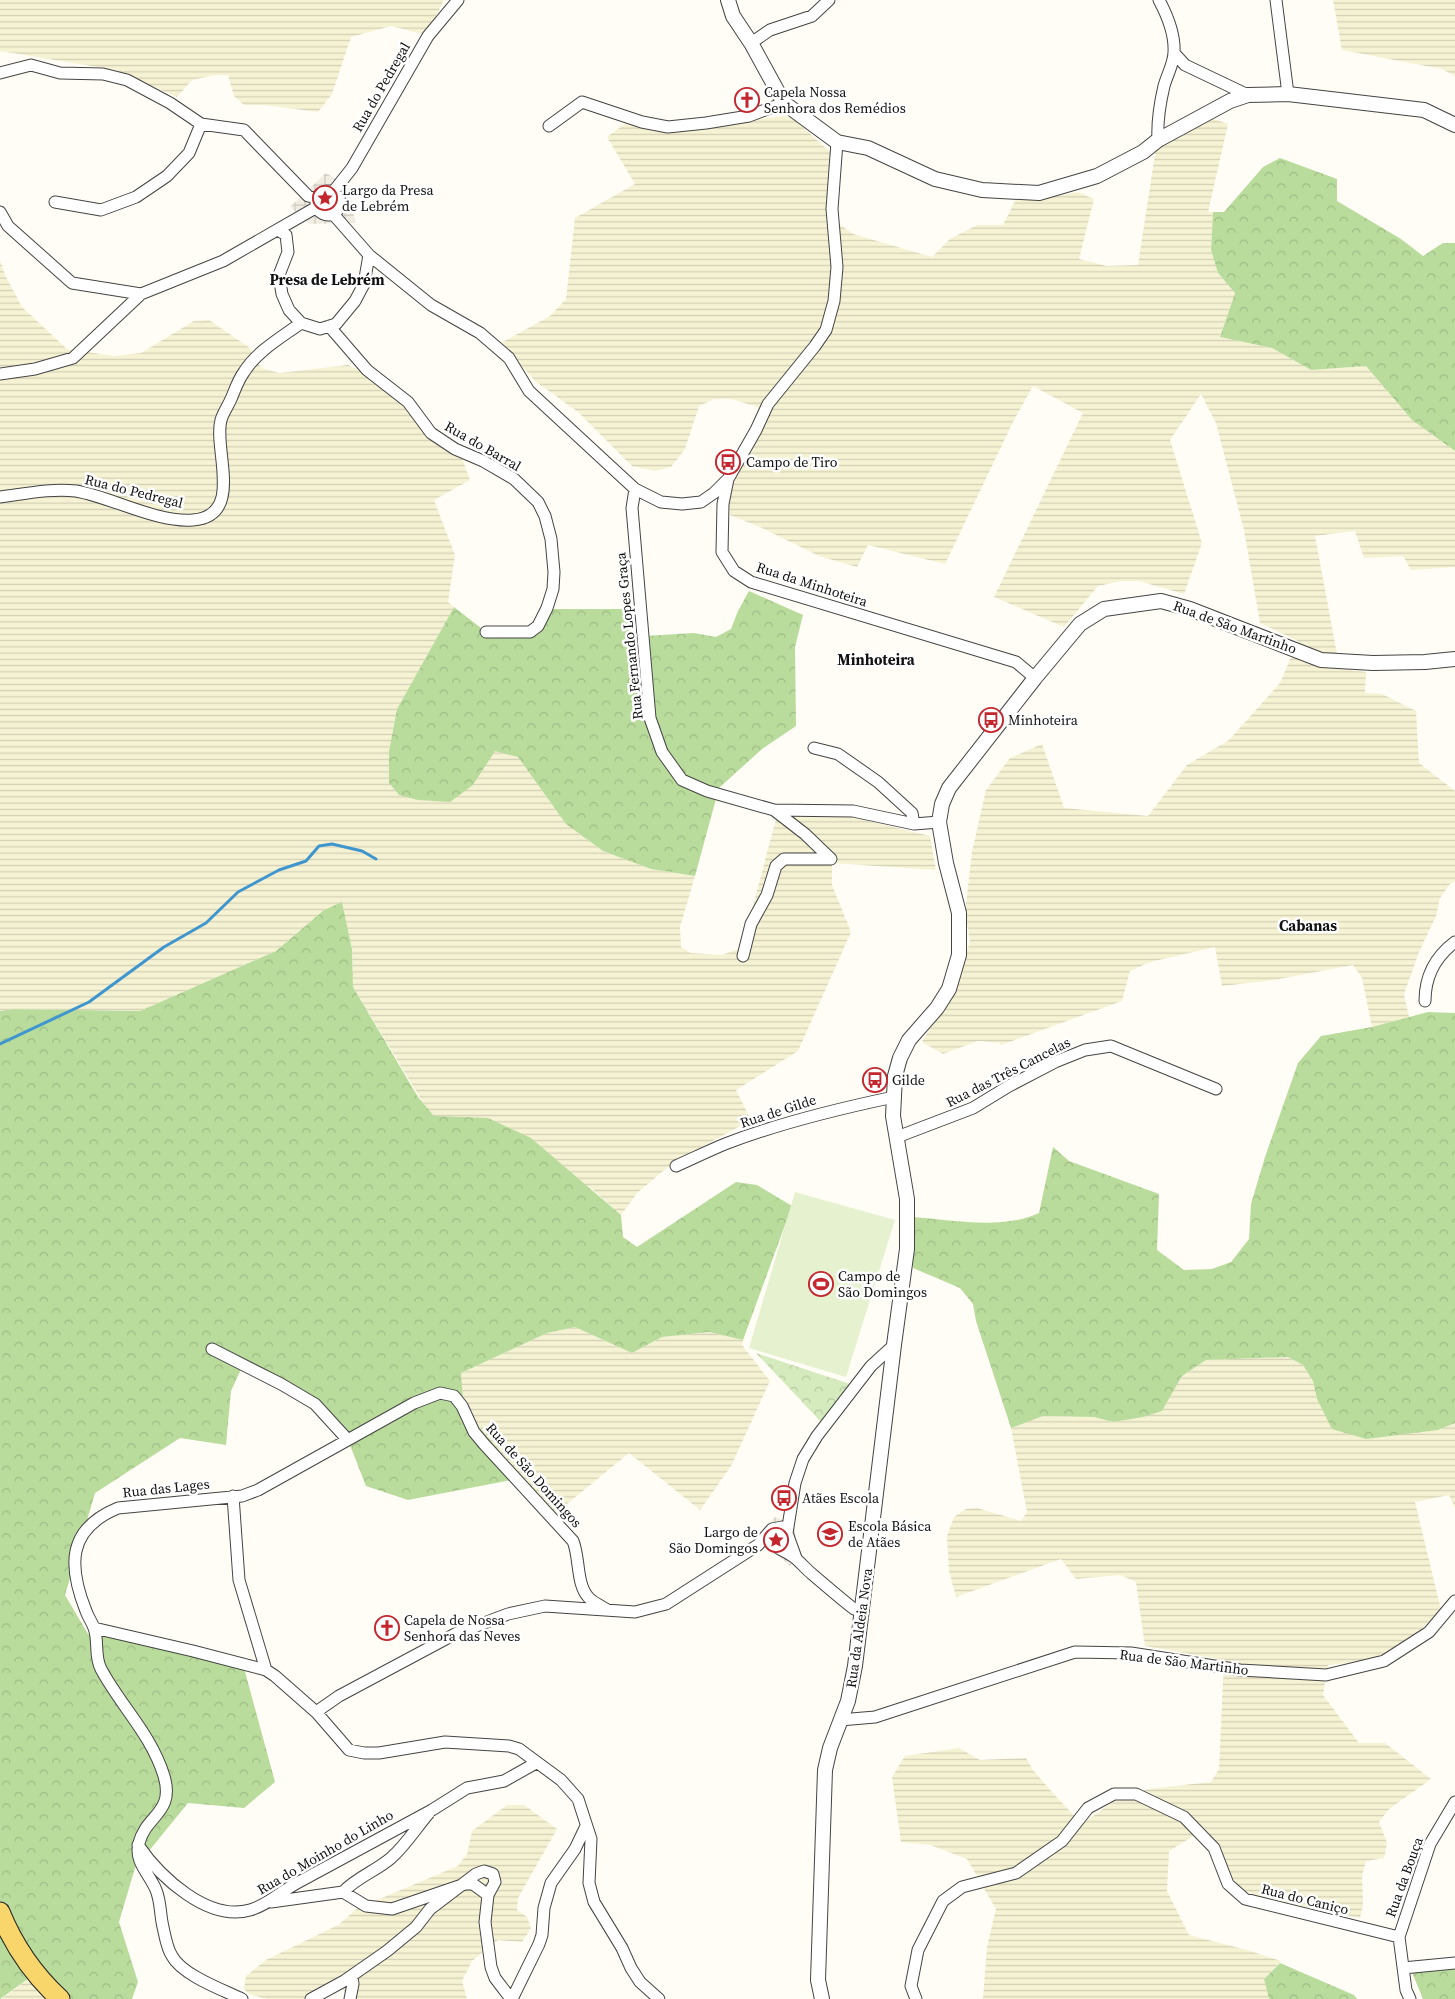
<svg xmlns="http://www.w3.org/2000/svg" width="1455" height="1999" font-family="'Source Serif 4',serif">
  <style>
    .farmland { fill: url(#farmland-rules) }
    .forest { fill: url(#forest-crowns) }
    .park { fill: url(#park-crowns) }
    .pitch { fill: #e6f2cf }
    .plaza { fill: url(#plaza-grid) }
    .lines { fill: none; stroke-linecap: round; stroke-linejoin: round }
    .stream { stroke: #3f96cf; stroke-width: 3 }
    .minor-casing { stroke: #444; stroke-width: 13 }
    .tertiary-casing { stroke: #444; stroke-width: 16 }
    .primary-casing { stroke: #222; stroke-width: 21 }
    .minor { stroke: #fff; stroke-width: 11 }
    .tertiary { stroke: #fff; stroke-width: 14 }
    .primary { stroke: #f9d66b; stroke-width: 19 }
    .labels { text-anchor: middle; stroke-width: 5; stroke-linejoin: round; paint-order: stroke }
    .street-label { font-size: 14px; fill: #111; stroke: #fff }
    .poi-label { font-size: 14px; fill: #111; stroke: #fff; text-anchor: start }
    .neighbourhood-label { font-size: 15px; font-weight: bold; fill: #111; stroke: #fff }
  </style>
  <defs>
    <pattern id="farmland-rules" width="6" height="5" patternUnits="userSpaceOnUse" patternTransform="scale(1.25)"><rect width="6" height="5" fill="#f6f3d4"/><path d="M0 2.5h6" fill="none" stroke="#d2cfb5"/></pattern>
    <pattern id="forest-crowns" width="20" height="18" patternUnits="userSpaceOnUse" patternTransform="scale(1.25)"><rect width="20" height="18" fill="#b9dc9c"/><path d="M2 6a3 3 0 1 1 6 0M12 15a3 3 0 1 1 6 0" fill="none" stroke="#9ebc85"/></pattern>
    <pattern id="park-crowns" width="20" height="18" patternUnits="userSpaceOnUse" patternTransform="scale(1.25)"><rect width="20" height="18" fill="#d5ebbd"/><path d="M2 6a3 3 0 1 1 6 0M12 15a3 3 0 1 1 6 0" fill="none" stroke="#b6c8a1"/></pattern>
    <pattern id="plaza-grid" width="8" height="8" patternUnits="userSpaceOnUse" patternTransform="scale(1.25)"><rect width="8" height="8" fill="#f1ede2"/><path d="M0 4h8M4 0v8" fill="none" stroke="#cecac1"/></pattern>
  </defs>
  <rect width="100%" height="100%" fill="#fffdf5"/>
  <path class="farmland" d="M0,0H444L426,35L391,26L351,37L332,94L318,112L264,105H244L234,96L228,75H215L192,80L177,97L116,70L0,51Z
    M1333,0H1455V76L1442,69L1342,50Z
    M785,116L795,120L830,152L828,216L853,234L932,257L950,239L977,225H1003L1016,199L1047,198L1078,192L1094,199L1079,259L1107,266L1138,265L1156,148L1214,119L1228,124L1208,212H1213L1211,250L1218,273L1235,293L1220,337L1272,348L1311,370L1366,366L1412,420L1455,451V567L1411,570L1403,556L1364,558L1355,531L1315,536L1337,654L1341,669L1366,672L1365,693L1382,694L1416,711L1419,763L1455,791V881L1450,884L1440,898L1436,916L1419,952L1404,994L1409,1017L1372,1027L1362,978L1353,965L1274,980L1222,986L1215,947L1150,962L1130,971L1122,1001L1001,1045L1000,1043L978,1041L943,1054L922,1042L960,976L970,941L965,913L972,852L986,790L1010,758L1042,744L1064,808L1148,816L1187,765L1229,740L1280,683L1298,641L1260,623L1244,530L1216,423L1201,394L1170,440L1202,543L1184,594L1139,581H1121L1098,586L1064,627L994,597L1083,413L1033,386L1014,420L945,564L868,545L857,567L819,556L762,528L730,515L728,493L753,434L766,420L757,407L731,399H714L699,406L685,449L671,467L655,471L632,466L578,412L535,381L501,343L550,316L566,299L575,218L635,184L607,137L630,120L660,131Z
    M0,260L5,275L22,307L67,349L114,356L141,353L194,321L209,320L250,348L261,368L279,373L348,365L388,385L462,458L470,480L434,500L455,555L448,602L454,607L397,709L389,751V783L399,795L473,785L495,750L518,757L566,824L603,851L651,869L695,876L680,927L681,947L691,953L721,955L742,948L777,815H844L930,836L936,870L832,863V885L851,932L798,1051L736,1090L751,1120L673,1163L638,1192L621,1215L591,1188L434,1116L425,1106L353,987L352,949L342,903L324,910L276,951L140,1011L14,1009L0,1011Z
    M575,1327L632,1353L662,1337L709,1332L743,1340L742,1345L770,1381L731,1466L700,1510L629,1453L556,1513L517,1479L498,1449L464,1410L461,1373L547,1333Z
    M1288,1357L1303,1365L1313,1381L1317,1399L1438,1430L1455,1423V1508L1449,1495L1415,1502L1441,1610L1413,1637L1386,1654L1355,1662L1328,1665L1323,1695L1359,1743H1385L1431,1779L1389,1809L1379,1822L1387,1843L1384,1858L1366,1861L1362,1876L1363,1905L1360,1918L1261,1898L1237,1887L1205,1829L1169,1851L1167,1891L1189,1935L1247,1950L1281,1961L1264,1979L1269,1999H983L987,1947L996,1909L967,1859L930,1845L901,1842L892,1777L905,1756L959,1748L980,1760L1026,1758L1033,1770L1051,1791L1082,1824L1113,1802L1148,1789L1211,1782L1219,1769L1224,1660L1145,1646L1136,1582L1120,1575L1076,1579L1061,1559L956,1597L949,1571L947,1536L954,1517L966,1509L977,1508L1021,1521L1027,1512L1011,1428L1043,1416L1094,1417L1113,1422L1162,1411L1182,1376L1206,1360Z
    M507,1805H524L557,1829L518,1898L517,1910L527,1917L531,1928L522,1942L498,1940L472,1961L462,1981L467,1999H346L347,1995L341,1987H330L303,1999H267L249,1994L244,1989L246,1976L266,1960L338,1925L358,1908L458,1866L467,1854L472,1831Z
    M43,1968L69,1999H1Z"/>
  <path class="forest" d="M1280,158L1337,179V201L1401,239L1423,256L1443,243H1455V451L1412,420L1366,366L1311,370L1272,348L1220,337L1235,293L1218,273L1211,250L1213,212H1224L1263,167Z
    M749,591L803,615L795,647L796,726L762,749L719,788L695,876L651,869L603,851L566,824L518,757L495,751L473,785L450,802L418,800L399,795L389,783V751L397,709L454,607L490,635H536L545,609H627L629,637L694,633L716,637L731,629L738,611Z
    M342,902L352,949L353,987L418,1097L434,1116L488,1118L531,1138L621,1215L623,1237L637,1247L736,1182L757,1185L792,1206L743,1340L709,1332L662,1337L632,1353L575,1327L547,1333L461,1373L464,1410L498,1449L517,1479L408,1500L366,1486L344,1430L302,1389L243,1365L231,1391L226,1445L180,1438L95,1493L65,1595L88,1634L170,1647L244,1668L275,1782L244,1808L188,1803L135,1868L119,1922L138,1982L132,1999H69L43,1968L0,1999V1011L14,1009L140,1011L276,951L324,910Z
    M1428,1012L1455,1013V1423L1438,1430L1366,1439L1332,1429L1317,1399L1313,1381L1303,1365L1288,1357L1206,1360L1182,1376L1162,1411L1143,1417L1113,1422L1094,1417L1043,1416L1011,1428L976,1321L973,1304L960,1288L913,1268V1217C952,1220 1003,1230 1039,1213L1053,1147L1069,1161L1159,1194L1157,1250L1184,1270L1212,1269L1231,1262L1249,1239L1251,1204L1265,1157L1298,1063L1321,1036L1372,1027Z
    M1280,1963L1354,1995L1357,1999H1269L1264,1979Z
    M1455,1965V1999H1423L1411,1970Z"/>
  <path class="park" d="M756,1353L850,1384L821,1422Z"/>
  <path class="pitch" d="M795,1192L895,1220L846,1377L749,1348Z"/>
  <path class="plaza" d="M326,173L350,188L355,223L310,224L290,207Z
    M775,1517L794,1524L796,1542L802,1554L790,1566L769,1547L759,1549L754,1538Z"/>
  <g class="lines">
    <path class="stream" d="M0,1044L89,1002L164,947L206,923L238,892L279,870L306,861L319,846L332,844L362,851L376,859"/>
    <defs>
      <path id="minor" d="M1276,0L1288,94
        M751,43L770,30L812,16L829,0
        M1174,53L1185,65L1248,95
        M0,73L31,65L60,73L103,74L127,80L170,103L201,124L244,130L308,196L317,198
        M549,126L582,102L642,122L668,127L706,123L749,116L784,103
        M1158,140C1157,122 1160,103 1164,86C1167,75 1174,63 1174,52C1175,34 1167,15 1159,0
        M837,142L832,209L837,267L834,301L826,330L815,346L768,404L756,430L728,479L723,504L722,552L734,571L751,582L1016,662L1035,678
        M316 203a12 12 0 1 1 24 0a12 12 0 1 1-24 0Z
        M333,192L352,168L428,36L458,0
        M55,202L101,210L136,197L167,176L189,153L201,124
        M0,212L8,226L72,283L141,294L223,261L317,207
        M333,214L369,255L431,305L480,333L509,358L529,391L635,489L661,502L682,504L701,502L714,493L727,480
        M278,230L286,235L288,252L279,275L282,294L289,310L301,323L320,329L336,324L355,301L364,284L369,255
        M329,326L367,370L408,402L431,433L455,449L483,461L514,479L538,502L545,516L551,539L554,572L553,589L547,608L538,626L530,632H486
        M0,374L35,369L73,358L141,294
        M635,489L632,508L650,718L662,752L682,780L707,791L774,810L853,811L914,824L939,822
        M0,497C24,494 51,488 76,491C111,497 157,523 193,520C245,516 213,449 221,420C223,413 228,406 231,399C235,390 238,380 244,372C257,351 282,337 301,323
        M814,748L838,754L878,782L912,813L914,824
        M743,956L751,924L767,895L776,866L784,859H831L805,834L774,810
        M1425,1001C1425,977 1435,957 1455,942
        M897,1137L973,1108L1009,1086L1055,1062L1085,1050L1111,1046L1216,1089
        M676,1166C692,1159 708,1151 725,1144C779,1123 837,1109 894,1097
        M212,1349L281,1384L315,1404L347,1439
        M233,1496L239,1580L266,1670
        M768,1534C767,1547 786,1550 795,1558C801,1563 806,1569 812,1574C826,1586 840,1598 854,1609L863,1610
        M796,1558L787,1533L795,1483L803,1459L817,1436L871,1366L894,1345
        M94,1628L193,1651L266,1670L275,1676L316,1712L349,1750L364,1753H379L445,1742L509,1746L519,1749L561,1780L578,1799L591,1839L589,1883L594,1902L622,1948L631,1968L640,1982L659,1999
        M316,1712L339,1696L455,1634L508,1614L545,1606L635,1612L666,1604L758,1545L772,1529L782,1527L787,1533
        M840,1720L875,1717L1075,1652L1131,1653L1240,1670L1326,1675L1384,1661L1429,1632L1455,1601
        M138,1845C160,1877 208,1922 250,1910C268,1905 280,1892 297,1883L432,1810L467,1788L504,1781L536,1763
        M343,1892C357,1877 376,1871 391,1858C406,1845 416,1828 429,1813
        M271,1902L343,1892L366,1906L392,1909L465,1884H473L488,1895
        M1403,1968L1455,1963
        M242,1999C223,1990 182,1975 172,1956C167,1949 165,1936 163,1927C160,1915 161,1902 156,1890C149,1873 134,1862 139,1843C146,1815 175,1813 164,1776C151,1734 120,1705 101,1669C94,1656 99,1641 94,1628C92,1622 88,1617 86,1611C68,1566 67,1529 118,1508L242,1496L258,1490L414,1403L440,1393L454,1396L462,1406L474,1432L484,1444L573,1541C580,1558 576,1585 589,1598C594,1603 601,1606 606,1609
        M311,1999L344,1981L387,1951L416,1927L430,1909L476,1874L484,1871L493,1874L495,1882L488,1895L485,1922L491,1967L495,1978L511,1999
        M350,1999L353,1984L352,1976
        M512,1999L539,1944L542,1935L544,1908L551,1883L575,1849L586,1826
        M916,1999L911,1986L918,1950L943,1901L962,1887L1016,1873L1062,1841L1088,1808L1114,1794H1136L1184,1817L1214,1848L1228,1884L1245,1899L1399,1937
        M1410,1999L1406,1990L1399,1937L1430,1844L1455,1802"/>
      <path id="tertiary" d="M728,0L733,16L751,43L784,103L837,142L868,148L935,179L982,190L1039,193L1097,176L1143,152L1158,140L1230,101L1248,95L1288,94L1424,110L1455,125
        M822,1999L818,1980L825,1770L830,1748L848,1701L855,1666L894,1345L907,1249V1199L893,1116L895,1076L900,1058L909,1040L937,1008L949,989L959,955V913L946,863L939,822L942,804L949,788L1035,678L1080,624L1104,609L1161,601L1190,609L1321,660L1373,663L1425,662L1455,659"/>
      <path id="primary" d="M0,1912C13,1944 34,1975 60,1999"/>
    </defs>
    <use href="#minor" class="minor-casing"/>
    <use href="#tertiary" class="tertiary-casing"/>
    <use href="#primary" class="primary-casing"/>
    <use href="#minor" class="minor"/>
    <use href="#tertiary" class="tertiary"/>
    <use href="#primary" class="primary"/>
  </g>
  <defs>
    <symbol id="church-ring" viewBox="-11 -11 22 22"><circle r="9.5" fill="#fff" stroke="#c4262e" stroke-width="1.5"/><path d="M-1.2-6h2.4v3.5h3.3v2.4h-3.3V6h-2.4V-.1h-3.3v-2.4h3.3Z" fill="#c4262e"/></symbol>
    <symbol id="sight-ring" viewBox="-11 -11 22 22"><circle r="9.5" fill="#fff" stroke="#c4262e" stroke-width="1.5"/><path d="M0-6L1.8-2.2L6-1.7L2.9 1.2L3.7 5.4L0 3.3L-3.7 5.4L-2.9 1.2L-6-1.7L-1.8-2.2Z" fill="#c4262e"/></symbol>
    <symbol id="bus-ring" viewBox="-11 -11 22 22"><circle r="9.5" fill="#fff" stroke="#c4262e" stroke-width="1.5"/><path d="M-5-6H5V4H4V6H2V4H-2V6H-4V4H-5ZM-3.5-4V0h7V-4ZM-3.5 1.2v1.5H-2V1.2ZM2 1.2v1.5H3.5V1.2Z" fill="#c4262e"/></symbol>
    <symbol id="stadium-ring" viewBox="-11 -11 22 22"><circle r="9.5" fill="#fff" stroke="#c4262e" stroke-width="1.5"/><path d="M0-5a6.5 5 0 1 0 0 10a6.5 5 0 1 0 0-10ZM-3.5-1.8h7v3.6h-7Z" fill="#c4262e"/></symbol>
    <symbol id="school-ring" viewBox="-11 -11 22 22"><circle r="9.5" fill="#fff" stroke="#c4262e" stroke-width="1.5"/><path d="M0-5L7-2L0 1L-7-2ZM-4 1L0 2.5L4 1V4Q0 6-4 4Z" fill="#c4262e"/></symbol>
  </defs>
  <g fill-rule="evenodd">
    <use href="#church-ring" x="733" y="86" width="28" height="28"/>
    <use href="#sight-ring" x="311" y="184" width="28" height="28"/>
    <use href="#bus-ring" x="714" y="448" width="28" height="28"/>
    <use href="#bus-ring" x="977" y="706" width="28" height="28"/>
    <use href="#bus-ring" x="861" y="1066" width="28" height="28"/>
    <use href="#stadium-ring" x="807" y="1270" width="28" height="28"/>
    <use href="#bus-ring" x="770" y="1484" width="28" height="28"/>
    <use href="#school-ring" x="816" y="1520" width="28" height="28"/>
    <use href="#sight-ring" x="762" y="1526" width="28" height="28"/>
    <use href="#church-ring" x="373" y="1614" width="28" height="28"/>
  </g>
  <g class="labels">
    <g class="street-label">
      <text transform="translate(381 87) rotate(-60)" y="5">Rua do Pedregal</text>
      <text transform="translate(483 446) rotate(30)" y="5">Rua do Barral</text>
      <text transform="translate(134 491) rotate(14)" y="5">Rua do Pedregal</text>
      <text transform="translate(812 584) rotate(18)" y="5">Rua da Minhoteira</text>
      <text transform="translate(1235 627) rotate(20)" y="5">Rua de São Martinho</text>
      <text transform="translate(629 636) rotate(-96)" y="5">Rua Fernando Lopes Graça</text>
      <text transform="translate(1008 1072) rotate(-27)" y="5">Rua das Três Cancelas</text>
      <text transform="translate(778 1111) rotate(-18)" y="5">Rua de Gilde</text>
      <text transform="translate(534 1475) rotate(48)" y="5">Rua de São Domingos</text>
      <text transform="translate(166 1488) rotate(-6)" y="5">Rua das Lages</text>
      <text transform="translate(859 1628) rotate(-82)" y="5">Rua da Aldeia Nova</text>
      <text transform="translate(1184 1662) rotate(7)" y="5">Rua de São Martinho</text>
      <text transform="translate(325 1852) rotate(-30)" y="5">Rua do Moinho do Linho</text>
      <text transform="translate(1404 1877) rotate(-70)" y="5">Rua da Bouça</text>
      <text transform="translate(1305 1899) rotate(14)" y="5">Rua do Caniço</text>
    </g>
    <g class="poi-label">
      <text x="764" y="97">Capela Nossa<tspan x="764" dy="16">Senhora dos Remédios</tspan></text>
      <text x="342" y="195">Largo da Presa<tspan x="342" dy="16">de Lebrém</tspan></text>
      <text x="746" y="467">Campo de Tiro</text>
      <text x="1008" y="725">Minhoteira</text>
      <text x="892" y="1085">Gilde</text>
      <text x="838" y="1281">Campo de<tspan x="838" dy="16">São Domingos</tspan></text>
      <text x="802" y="1503">Atães Escola</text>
      <text x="848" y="1531">Escola Básica<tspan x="848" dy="16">de Atães</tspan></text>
      <text x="758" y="1537" text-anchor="end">Largo de<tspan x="758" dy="16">São Domingos</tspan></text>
      <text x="404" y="1625">Capela de Nossa<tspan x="404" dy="16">Senhora das Neves</tspan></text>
    </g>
    <g class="neighbourhood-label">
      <text x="327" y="285">Presa de Lebrém</text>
      <text x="876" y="665">Minhoteira</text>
      <text x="1308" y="931">Cabanas</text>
    </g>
  </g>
</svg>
